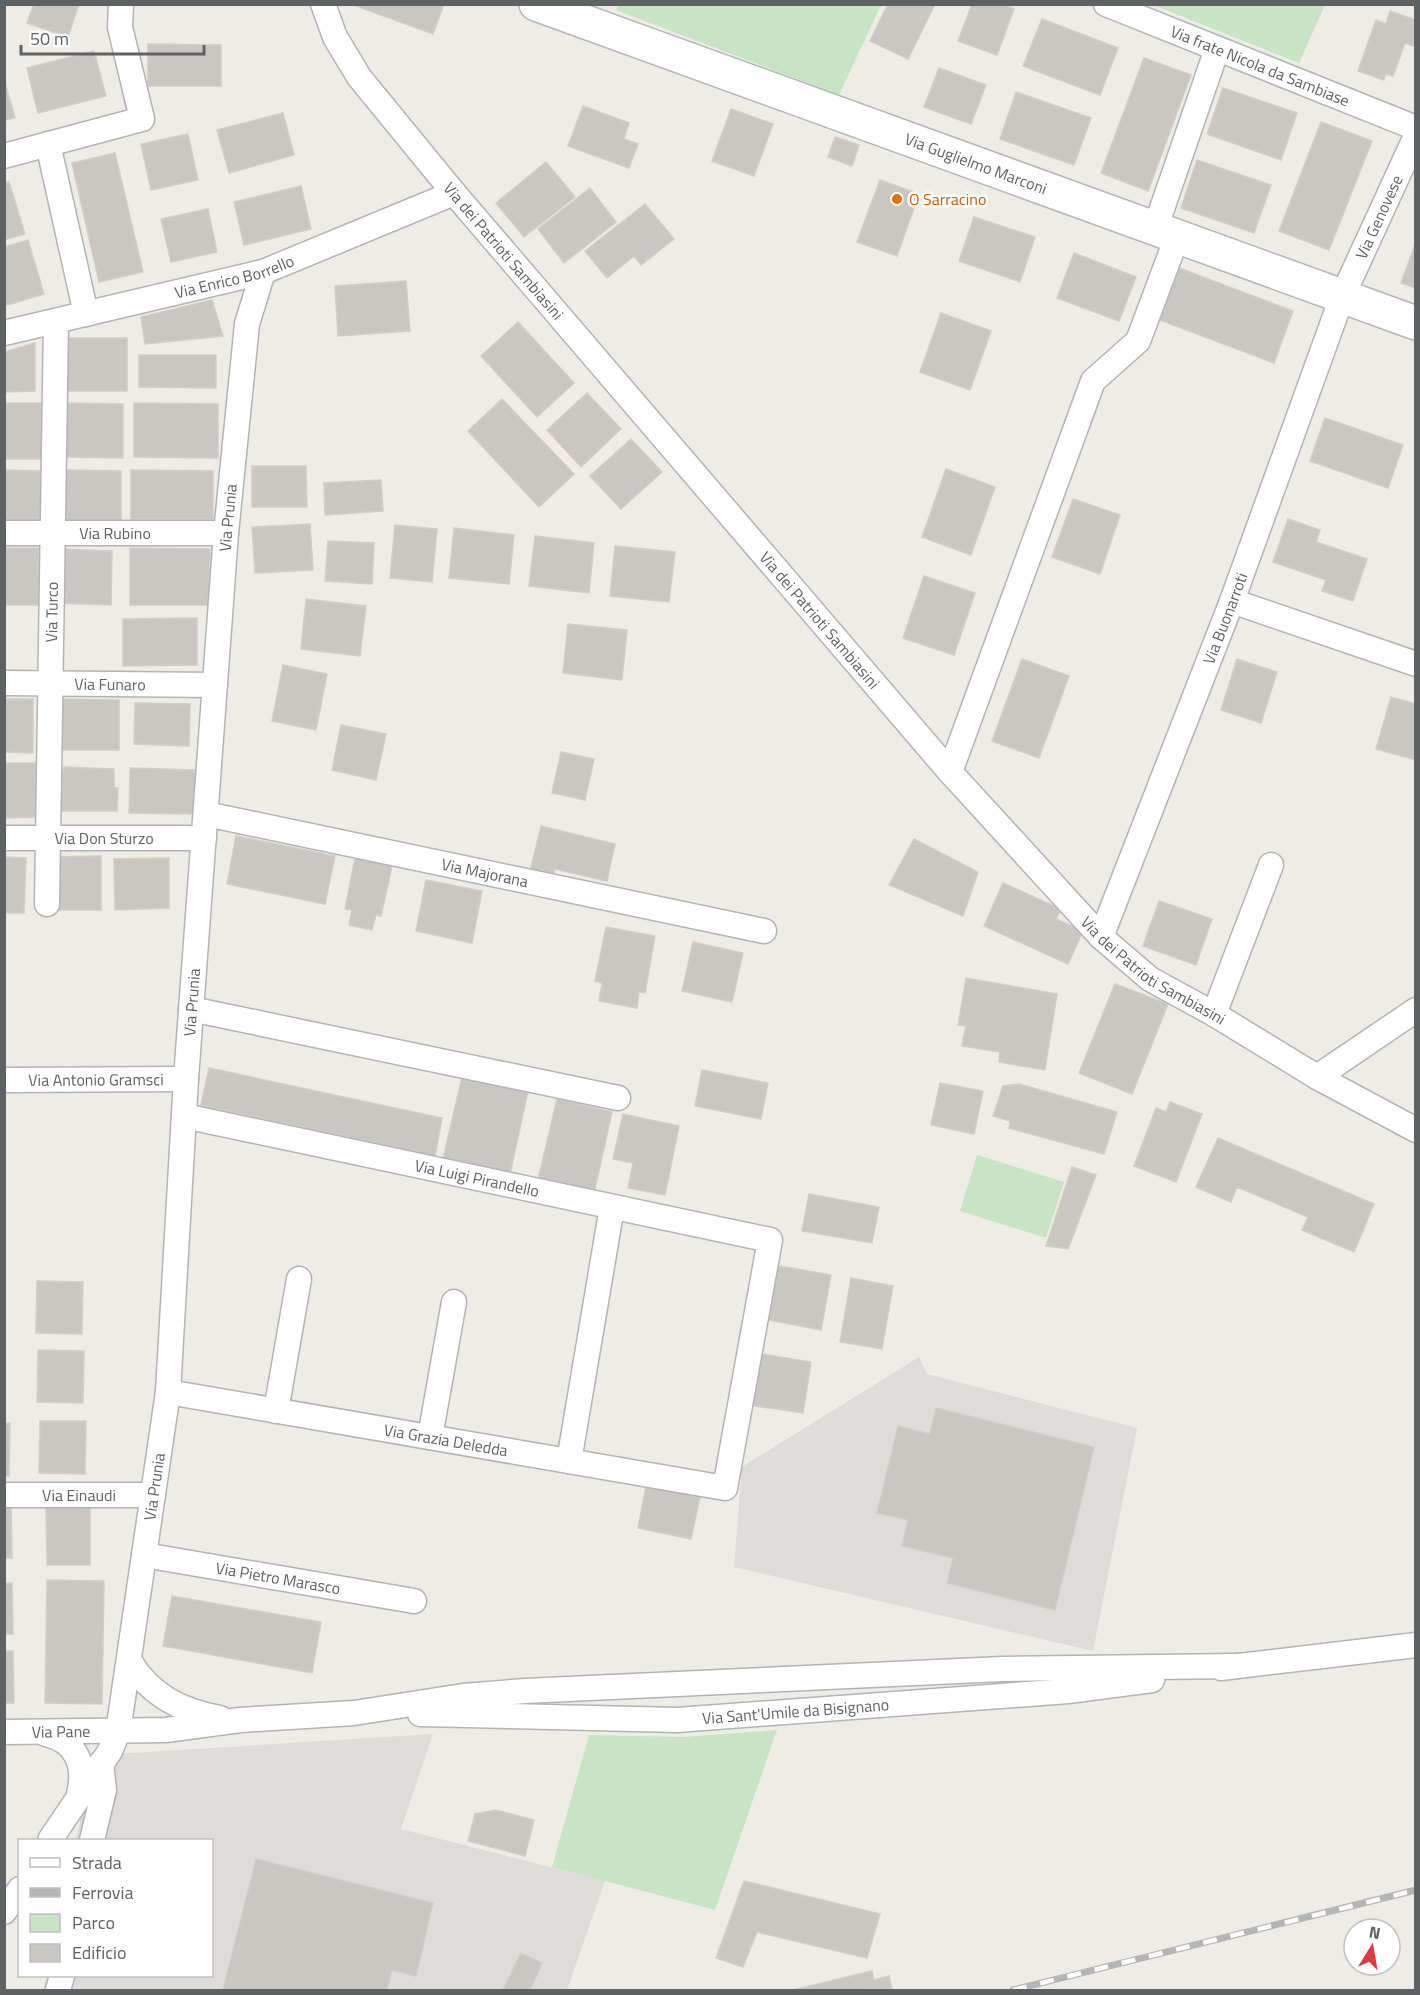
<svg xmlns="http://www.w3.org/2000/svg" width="1420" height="1995" font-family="'Titillium Web',sans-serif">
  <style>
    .industrial { fill: #dedbd8 }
    .green { fill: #c7e5c3 }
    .building { fill: #cac7c2; stroke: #d3cdc4; stroke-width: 1.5 }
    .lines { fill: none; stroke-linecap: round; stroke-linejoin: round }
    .minor-casing { stroke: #b1b4b7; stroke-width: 27 }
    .secondary-casing { stroke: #b2b6ba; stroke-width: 36 }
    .minor { stroke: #fff; stroke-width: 24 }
    .secondary { stroke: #fff; stroke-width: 33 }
    .rail-casing { stroke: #b4b5b5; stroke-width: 7 }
    .rail { stroke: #fff; stroke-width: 4.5; stroke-dasharray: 14; stroke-linecap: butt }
    .food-dot { fill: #e8710a; stroke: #fff; stroke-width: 2 }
    .labels { text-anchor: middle; stroke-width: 5; stroke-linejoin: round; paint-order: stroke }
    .street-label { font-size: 16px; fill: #5d6265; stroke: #fff }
    .food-label { font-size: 16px; fill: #c56008; stroke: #fff; text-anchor: start }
  </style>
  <rect width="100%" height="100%" fill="#efece6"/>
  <path class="industrial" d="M919,1357L927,1374L1137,1428L1093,1651L734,1567L742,1467Z
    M433,1734L401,1829L605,1881L567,1990H43L47,1976H212V1840H76L83,1809L116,1754Z"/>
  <path class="green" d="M618,5L880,4L881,5L839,95L616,10Z
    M1153,5H1325L1299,63Z
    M977,1155L1064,1182L1046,1238L960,1211Z
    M777,1730L715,1910L552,1867L589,1735L683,1737Z"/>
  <path class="building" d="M34,4H79L68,37L27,23Z
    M351,4H444L433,34Z
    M888,4H935L908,59L870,41Z
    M972,4H1002L1014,9L997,55L958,41Z
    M1390,11L1416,20V43L1414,46L1405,43L1393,76L1386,74L1384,80L1358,71L1376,20L1386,24Z
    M1042,19L1118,48L1100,95L1023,66Z
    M148,44L221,45V86H148Z
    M94,51L106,96L38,113L27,68Z
    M1144,58L1191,75L1148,191L1101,173Z
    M939,68L986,85L971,124L924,107Z
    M4,79L15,118L4,120Z
    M1223,88L1297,113L1281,160L1207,134Z
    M1016,92L1091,118L1074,165L1000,139Z
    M583,106L629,123L624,139L638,144L629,168L568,146Z
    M731,109L773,124L754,176L712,161Z
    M283,113L294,155L229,173L217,130Z
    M1321,122L1372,141L1329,250L1279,231Z
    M188,134L198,180L151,190L141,144Z
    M835,137L859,145L852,166L828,157Z
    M115,153L143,272L99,282L72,163Z
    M1197,160L1271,185L1254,233L1181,208Z
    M546,162L575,197L524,237L496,203Z
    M880,180L919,194L897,256L857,242Z
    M9,182L25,234L4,240V183Z
    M301,186L311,229L244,245L234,202Z
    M590,188L616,222L564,263L538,229Z
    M645,204L674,239L641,265L634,256L607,278L585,251Z
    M208,209L217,252L171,262L161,219Z
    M974,217L1035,237L1020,282L959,261Z
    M28,240L44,294L4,306V247Z
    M1416,242V288L1401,283Z
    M1074,253L1136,277L1119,321L1057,298Z
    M1179,268L1293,311L1274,363L1160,320Z
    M406,281L410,331L338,336L335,286Z
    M212,300L223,336L145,344L141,317Z
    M941,313L991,331L970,390L920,372Z
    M518,322L574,383L537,417L481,356Z
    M66,338H127V391H66Z
    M35,343V391L4,392V352Z
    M139,355H216V388L139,387Z
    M587,393L621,429L581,467L547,430Z
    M502,399L574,474L539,507L468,431Z
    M4,403H41V459H4Z
    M66,403L123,404V458L66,457Z
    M134,403L218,404V458L134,457Z
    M1325,418L1403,445L1388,488L1310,461Z
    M631,439L662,472L621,509L590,476Z
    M252,466H306L307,507H252Z
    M946,469L995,487L971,555L922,537Z
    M4,470L41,471V523L4,522Z
    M66,470L121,471V524L66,523Z
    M131,470L213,471V519H131Z
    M381,480L383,511L325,515L324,483Z
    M1073,499L1120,515L1100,574L1052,557Z
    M1288,519L1320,530L1316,542L1367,559L1353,601L1322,591L1326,580L1273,562Z
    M310,524L313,570L255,573L252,527Z
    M395,525L437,529L432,582L390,578Z
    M454,528L514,535L509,584L449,578Z
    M535,536L594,543L589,593L529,586Z
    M328,541L374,543L372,584L325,581Z
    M615,546L675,552L669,602L610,596Z
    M4,548H39V605H4Z
    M130,548L210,549L209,605H130Z
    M59,549L112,551L111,605L57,603Z
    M924,576L975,593L954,655L903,638Z
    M306,599L366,606L360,656L301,649Z
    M197,618V665L123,666V619Z
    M568,624L627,630L622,680L563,673Z
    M1022,659L1069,676L1039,758L992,741Z
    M1237,659L1277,672L1261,723L1221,710Z
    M283,665L327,674L316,730L272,721Z
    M1391,697L1416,704V760L1376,749Z
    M4,699H33V753L4,752Z
    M62,699L119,700V750H62Z
    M135,703L190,704L189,746L134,744Z
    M341,725L386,734L376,780L332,770Z
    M561,752L594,759L585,800L552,793Z
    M4,763H35L36,817L4,818Z
    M64,767L114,769V788H118L117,811H58Z
    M130,768L195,770L194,814L129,813Z
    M541,826L615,844L607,881L555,869L552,881L529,876Z
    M236,836L335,856L325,904L227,884Z
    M914,839L978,872L963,916L889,885Z
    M101,856V910H52V857Z
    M4,857L26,858L24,913H4Z
    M169,858V908L115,910L114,859Z
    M355,858L392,866L381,916L376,915L372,930L349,925L352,910L345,909Z
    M426,880L482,891L472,943L416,931Z
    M1003,883L1061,909L1056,919L1083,931L1068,964L984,926Z
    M1159,901L1212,919L1196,965L1143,946Z
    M606,927L655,936L645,993L639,992L637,1008L599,1001L602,983L595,981Z
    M693,942L743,953L732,1002L682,991Z
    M966,978L1057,994L1045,1070L999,1062L1000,1052L962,1046L966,1026L958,1025Z
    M1115,984L1168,1004L1132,1094L1079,1073Z
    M209,1068L442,1118L435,1156L201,1105Z
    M702,1070L768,1083L761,1119L695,1106Z
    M462,1077L528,1091L510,1174L443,1159Z
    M940,1083L983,1091L974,1134L931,1125Z
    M1019,1084L1117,1112L1104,1154L1009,1128L1010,1121L993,1116L1003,1086Z
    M557,1099L612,1112L594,1193L538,1180Z
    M1170,1102L1202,1114L1176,1182L1134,1166L1156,1108L1166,1112Z
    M623,1114L679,1126L665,1195L628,1188L633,1163L613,1159Z
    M1218,1138L1374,1204L1354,1252L1302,1230L1308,1217L1237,1187L1231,1202L1196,1187Z
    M1072,1167L1096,1175L1068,1249L1046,1246Z
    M809,1194L879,1207L872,1243L802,1231Z
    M774,1265L831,1275L821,1330L764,1319Z
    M851,1278L893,1286L882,1349L840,1342Z
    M37,1281L83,1282L82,1334L36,1333Z
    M38,1350L84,1351L83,1403L37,1402Z
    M756,1353L811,1362L803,1413L748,1405Z
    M936,1408L1094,1447L1055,1610L947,1583L953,1558L902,1546L908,1520L877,1513L898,1426L930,1434Z
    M40,1421H86L85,1474L39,1473Z
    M4,1423H10L9,1476H4Z
    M646,1486L700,1497L691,1539L638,1528Z
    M4,1507H11L12,1558H4Z
    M46,1508H90V1565H47Z
    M47,1580L104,1581L102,1704L45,1703Z
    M4,1583H12L13,1634H4Z
    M172,1596L321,1622L312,1673L163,1646Z
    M4,1651H13L14,1703H4Z
    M496,1810L534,1820L525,1856L468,1841L475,1814Z
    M256,1859L433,1903L416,1976L392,1970L387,1990H223Z
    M744,1881L880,1914L867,1958L757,1932L743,1967L716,1958Z
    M521,1953L542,1963L530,1990H503Z
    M872,1971L874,1980L889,1976L892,1989L793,1990Z"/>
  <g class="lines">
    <defs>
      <g id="minor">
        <path id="s1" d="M323,4L335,37L359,77L454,193L950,772L1101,937L1150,979L1214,1014L1317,1077L1416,1130"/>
        <path id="s2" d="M1106,4L1416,128"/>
        <path d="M48,144L86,314"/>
        <path d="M4,156L142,119L120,27L121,4"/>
        <path d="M1155,229L1217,49"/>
        <path id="s3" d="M4,333L263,272L454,193"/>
        <path id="s4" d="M4,533H226"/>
        <path d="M1232,601L1416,664"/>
        <path id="s5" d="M4,683L215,685"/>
        <path d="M950,772L1093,381L1138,341L1177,237"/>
        <path id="s6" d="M206,814L764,931"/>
        <path id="s7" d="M4,838H204"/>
        <path id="s8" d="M47,904L56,321"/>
        <path id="s9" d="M1101,937L1232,601L1342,297L1416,136"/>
        <path d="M191,1009L618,1098"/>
        <path d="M1214,1014L1271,865"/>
        <path d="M1317,1077L1416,1010"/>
        <path id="s10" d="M4,1080L186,1079"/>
        <path id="s11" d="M168,1392L725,1488L770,1240L184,1116"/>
        <path d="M276,1411L299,1279"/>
        <path d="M430,1437L454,1302"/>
        <path d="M569,1461L612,1207"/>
        <path id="s12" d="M4,1495H153"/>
        <path id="s13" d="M144,1555L414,1601"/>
        <path d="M129,1660C149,1695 181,1711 220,1718"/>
        <path d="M1221,1668L1416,1645"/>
        <path id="s14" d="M420,1714L677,1720L1068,1691L1152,1680"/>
        <path id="s15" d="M4,1732L166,1730L240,1720L354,1713L463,1696L525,1691L1002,1669L1237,1666"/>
        <path d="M46,1734C77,1741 86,1766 79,1794"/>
        <path id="s16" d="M50,1840L110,1751L118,1732L168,1392L186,1079L226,533L247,324L263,272"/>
        <path d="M92,1840L104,1790L101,1763"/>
        <path d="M4,1912L20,1889"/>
        <path d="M58,1990L62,1976"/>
      </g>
      <g id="secondary">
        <path id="s17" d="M536,4L1416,323"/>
      </g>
    </defs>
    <use href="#minor" class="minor-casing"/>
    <use href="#secondary" class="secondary-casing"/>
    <use href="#minor" class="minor"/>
    <use href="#secondary" class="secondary"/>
    <defs>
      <path id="rail" d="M1013,1990L1416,1890"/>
    </defs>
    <use href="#rail" class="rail-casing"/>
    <use href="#rail" class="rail"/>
  </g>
  <circle class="food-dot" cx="897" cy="199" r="6"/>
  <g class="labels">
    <g class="street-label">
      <text dy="6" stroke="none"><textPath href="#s2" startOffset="166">Via frate Nicola da Sambiase</textPath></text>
      <text dy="6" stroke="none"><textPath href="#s17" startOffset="468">Via Guglielmo Marconi</textPath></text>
      <text dy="6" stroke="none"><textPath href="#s9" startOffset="772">Via Genovese</textPath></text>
      <text dy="6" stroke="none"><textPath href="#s1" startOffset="308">Via dei Patrioti Sambiasini</textPath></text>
      <text dy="6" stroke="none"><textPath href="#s3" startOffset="237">Via Enrico Borrello</textPath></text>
      <text dy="6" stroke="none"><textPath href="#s16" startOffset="1348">Via Prunia</textPath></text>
      <text dy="6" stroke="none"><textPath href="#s4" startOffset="111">Via Rubino</textPath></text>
      <text dy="6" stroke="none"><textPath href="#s8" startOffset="292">Via Turco</textPath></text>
      <text dy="6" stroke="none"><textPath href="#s9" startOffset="342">Via Buonarroti</textPath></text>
      <text dy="6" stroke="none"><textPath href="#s1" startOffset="794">Via dei Patrioti Sambiasini</textPath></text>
      <text dy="6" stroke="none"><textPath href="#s5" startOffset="106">Via Funaro</textPath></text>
      <text dy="6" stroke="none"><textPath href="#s7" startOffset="100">Via Don Sturzo</textPath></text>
      <text dy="6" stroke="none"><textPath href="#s6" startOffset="285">Via Majorana</textPath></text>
      <text dy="6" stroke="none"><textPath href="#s1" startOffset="1280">Via dei Patrioti Sambiasini</textPath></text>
      <text dy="6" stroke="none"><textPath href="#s16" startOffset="862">Via Prunia</textPath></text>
      <text dy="6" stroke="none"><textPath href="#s10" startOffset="92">Via Antonio Gramsci</textPath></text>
      <text transform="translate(477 1178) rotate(12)" y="6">Via Luigi Pirandello</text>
      <text dy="6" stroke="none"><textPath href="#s11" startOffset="282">Via Grazia Deledda</textPath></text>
      <text dy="6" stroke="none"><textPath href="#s16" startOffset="376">Via Prunia</textPath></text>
      <text dy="6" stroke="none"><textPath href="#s12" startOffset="75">Via Einaudi</textPath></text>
      <text dy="6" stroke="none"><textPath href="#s13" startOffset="136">Via Pietro Marasco</textPath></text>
      <text dy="6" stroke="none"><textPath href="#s14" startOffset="376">Via Sant'Umile da Bisignano</textPath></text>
      <text dy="6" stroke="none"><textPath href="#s15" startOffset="57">Via Pane</textPath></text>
    </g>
    <g class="food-label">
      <text x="909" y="205">O Sarracino</text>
    </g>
  </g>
  <rect width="1420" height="1995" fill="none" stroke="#5d6265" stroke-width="12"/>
  <rect x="18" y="1839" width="195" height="138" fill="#ffffff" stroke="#bec0c1" stroke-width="1.5"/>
  <rect x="30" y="1858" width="30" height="9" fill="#ffffff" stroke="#bec0c1" stroke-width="1.5"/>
  <text x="72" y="1869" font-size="18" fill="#5d6265">Strada</text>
  <rect x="30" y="1888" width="30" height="9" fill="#b4b5b5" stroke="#bec0c1" stroke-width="1.5"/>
  <text x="72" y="1899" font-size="18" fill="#5d6265">Ferrovia</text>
  <rect x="30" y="1914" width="30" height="18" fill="#c7e5c3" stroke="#bec0c1" stroke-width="1.5"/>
  <text x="72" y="1929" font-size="18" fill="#5d6265">Parco</text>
  <rect x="30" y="1944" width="30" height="18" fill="#cac7c2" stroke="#bec0c1" stroke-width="1.5"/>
  <text x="72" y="1959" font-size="18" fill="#5d6265">Edificio</text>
  <g transform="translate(1372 1947) rotate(11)"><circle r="28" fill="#ffffff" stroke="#bec0c1" stroke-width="1.5"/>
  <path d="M0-4.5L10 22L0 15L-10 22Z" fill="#e23940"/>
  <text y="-9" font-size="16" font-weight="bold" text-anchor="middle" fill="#5d6265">N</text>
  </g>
  <path d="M21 45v9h183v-9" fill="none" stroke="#5d6265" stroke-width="3"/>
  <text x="30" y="45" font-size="18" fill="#5d6265" stroke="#ffffff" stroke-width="4.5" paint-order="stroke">50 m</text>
</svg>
